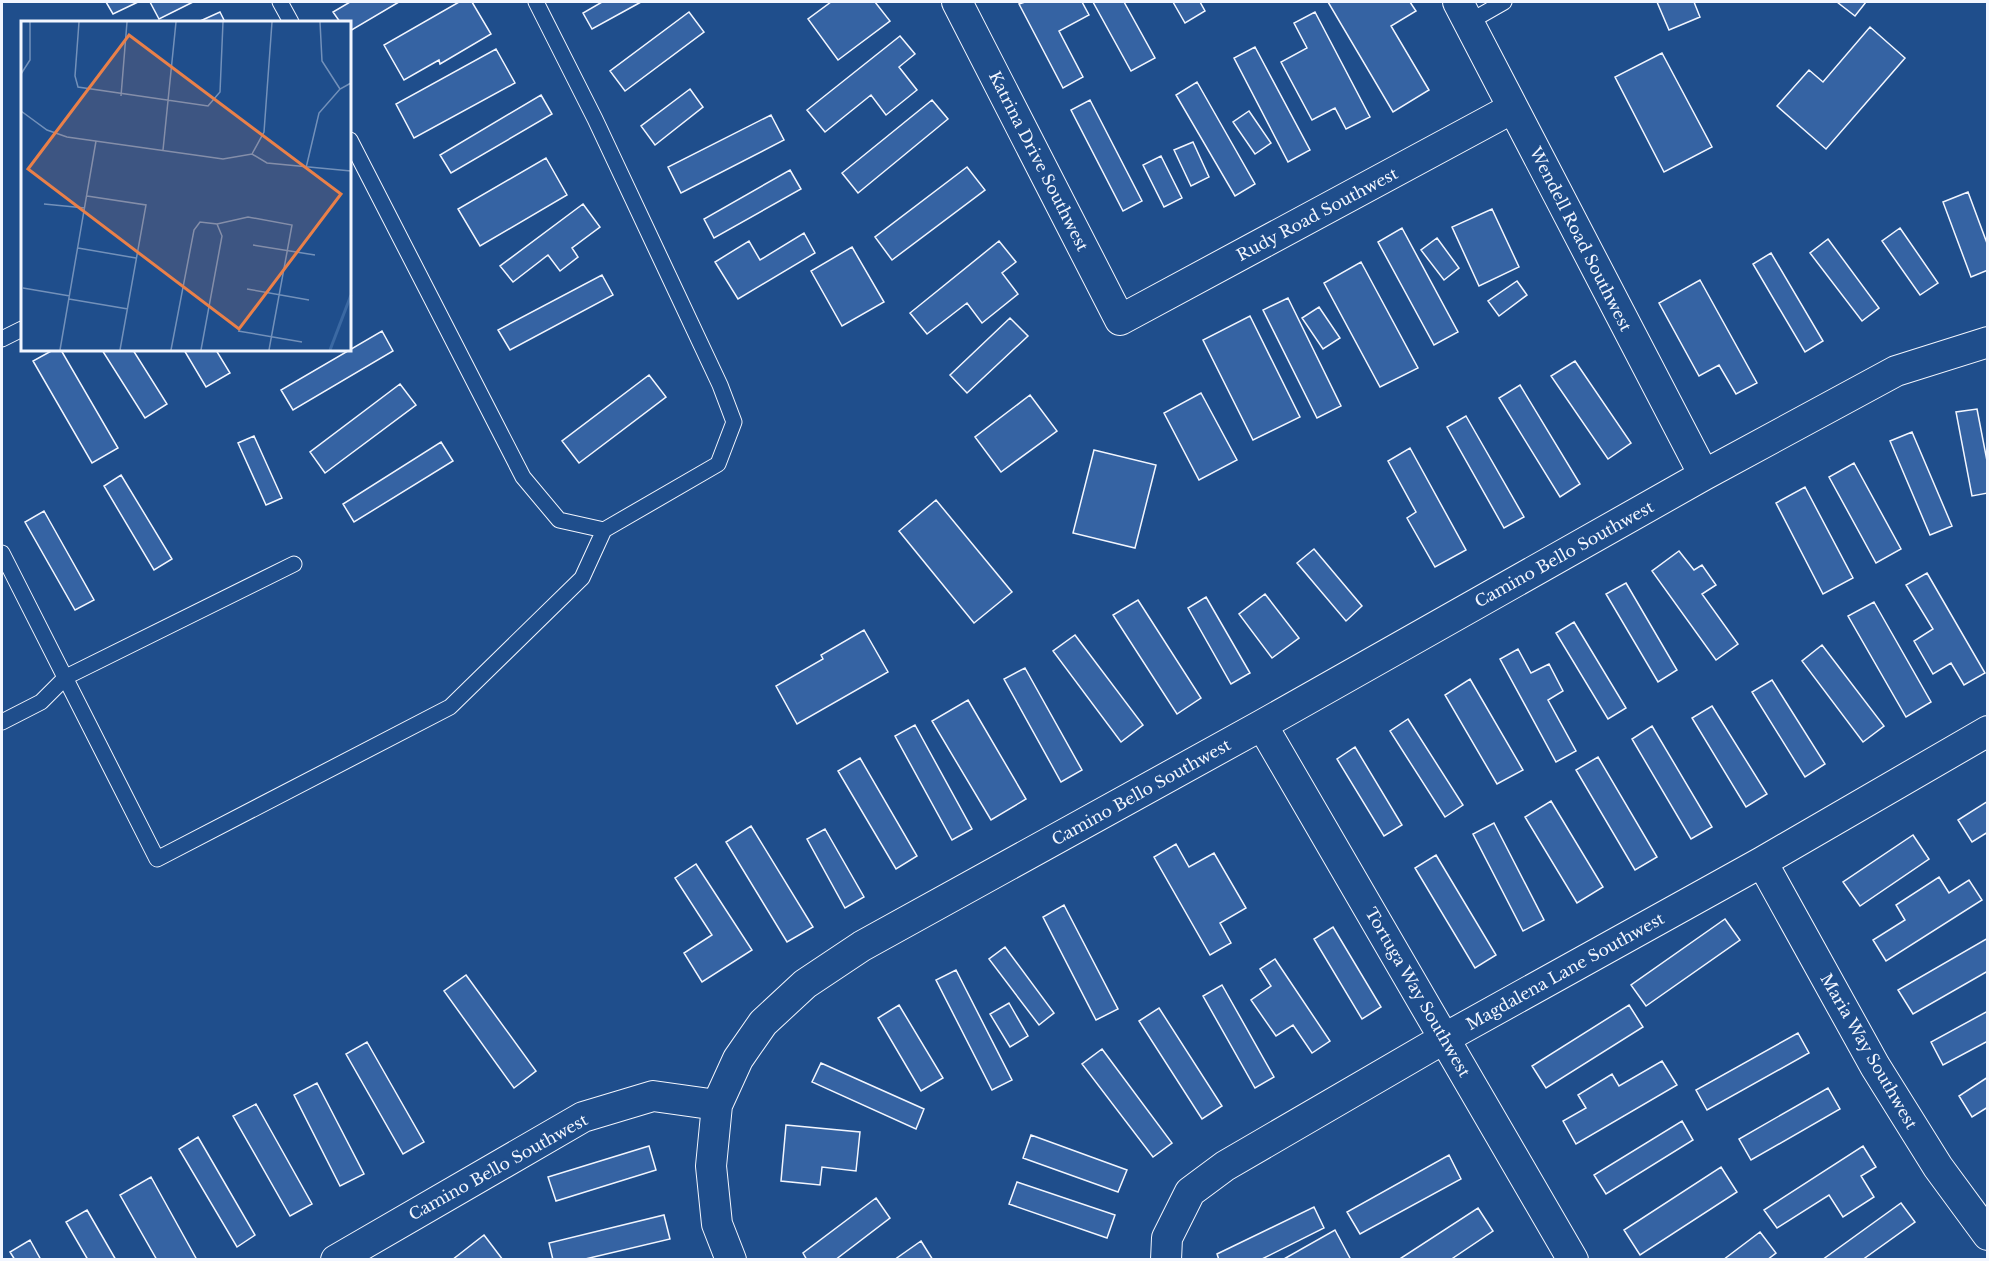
<svg xmlns="http://www.w3.org/2000/svg" width="1989" height="1261" font-family="'Libre Baskerville',serif">
  <style>
    .building { fill: #3563a3; stroke: #f2f6ff; stroke-width: 1.5 }
    .lines { fill: none; stroke-linecap: round; stroke-linejoin: round }
    .service-casing { stroke: #f2f6ff; stroke-width: 17 }
    .minor-casing { stroke: #f2f6ff; stroke-width: 32 }
    .service { stroke: #1f4e8c; stroke-width: 15 }
    .minor { stroke: #1f4e8c; stroke-width: 30 }
    .labels { text-anchor: middle; stroke-width: 4.5; stroke-linejoin: round; paint-order: stroke }
    .street-label { font-size: 16px; fill: #f2f6ff; stroke: #1f4e8c }
    .inset-river { fill: none; stroke: #3b69a3; stroke-width: 3 }
    .inset-road { fill: none; stroke: #7391ba; stroke-width: 1.5 }
    .view { fill: #ea8049; fill-opacity: 0.15; stroke: #ea8049; stroke-width: 3 }
    .inset-edge { fill: none; stroke: #f2f6ff; stroke-width: 3 }
  </style>
  <rect width="100%" height="100%" fill="#1f4e8c"/>
  <path class="building" d="M106,2H138L113,14Z
    M150,2H193L159,19Z
    M350,2H399L350,31V22H340L333,12Z
    M459,2H472L491,34L440,64L439,60L404,80L384,45Z
    M602,2H641L592,29L583,13Z
    M831,2H875L890,21L838,60L808,19Z
    M1025,2H1082L1089,15L1059,31L1083,77L1063,88L1019,4Z
    M1093,2H1124L1155,58L1131,71Z
    M1173,2H1200L1205,11L1185,23Z
    M1328,2H1410L1416,11L1391,26L1429,90L1393,112Z
    M1657,2H1694L1700,17L1669,30Z
    M1837,2H1866L1855,16Z
    M220,12L225,22H198Z
    M689,12L704,32L625,91L610,71Z
    M1315,12L1370,117L1346,129L1335,108L1312,120L1281,62L1307,48L1294,23Z
    M1870,27L1905,58L1826,149L1777,106L1809,70L1823,82Z
    M900,36L915,54L899,67L917,90L886,115L871,95L825,132L807,110Z
    M1255,47L1310,150L1288,162L1234,58Z
    M496,49L515,83L414,138L396,104Z
    M1662,53L1712,147L1664,172L1615,77Z
    M1197,82L1255,184L1235,196L1176,95Z
    M690,89L703,107L655,145L641,126Z
    M541,95L552,114L451,173L440,155Z
    M932,100L948,119L858,193L842,173Z
    M1090,100L1142,201L1123,211L1071,110Z
    M1249,111L1271,143L1255,154L1233,122Z
    M771,115L784,140L681,193L668,167Z
    M1193,142L1209,177L1191,186L1174,150Z
    M1161,156L1182,198L1164,207L1143,165Z
    M546,158L567,195L480,246L458,209Z
    M967,167L985,190L892,260L875,237Z
    M790,170L801,189L714,238L704,219Z
    M1968,192L1988,246V270L1971,277L1943,202Z
    M583,204L600,227L572,248L578,257L560,271L548,255L513,282L500,266Z
    M1492,209L1519,267L1479,286L1452,227Z
    M1402,228L1458,332L1434,345L1378,242Z
    M1900,228L1938,283L1920,295L1882,241Z
    M804,233L815,253L738,299L715,262L749,241L760,260Z
    M1437,238L1459,268L1444,280L1421,250Z
    M1828,239L1879,308L1862,321L1810,253Z
    M999,241L1016,262L1002,273L1018,294L982,323L967,303L927,334L910,313Z
    M852,247L884,302L842,326L811,271Z
    M1771,253L1823,341L1805,352L1753,264Z
    M1361,262L1418,368L1380,387L1324,283Z
    M602,275L613,295L510,350L498,330Z
    M1700,280L1757,383L1736,394L1719,365L1699,376L1659,303Z
    M1517,281L1527,295L1499,316L1488,301Z
    M1288,298L1341,406L1317,418L1263,310Z
    M1319,307L1340,338L1323,349L1302,318Z
    M1250,316L1300,417L1253,440L1203,340Z
    M1010,318L1028,336L967,393L950,375Z
    M382,331L393,351L293,410L281,390Z
    M53,350H61L118,448L92,463L33,361Z
    M102,350H133L167,404L145,418Z
    M184,350H216L230,373L206,387Z
    M1575,361L1631,443L1608,459L1551,376Z
    M649,375L666,397L579,463L562,441Z
    M400,384L416,405L325,473L310,452Z
    M1520,385L1580,484L1560,497L1499,398Z
    M1201,393L1237,460L1199,480L1164,413Z
    M1030,395L1057,431L1001,472L975,437Z
    M1977,409L1988,466V493L1972,496L1956,412Z
    M1466,416L1524,517L1504,528L1447,427Z
    M1912,432L1952,526L1930,535L1890,441Z
    M254,436L282,498L266,505L238,443Z
    M441,442L453,461L354,522L343,504Z
    M1410,448L1466,550L1435,567L1407,518L1416,512L1388,461Z
    M1094,450L1156,465L1135,548L1073,533Z
    M1854,463L1901,549L1876,563L1829,477Z
    M121,475L172,559L154,570L104,486Z
    M1805,487L1853,578L1823,594L1776,503Z
    M936,500L1012,592L974,623L899,531Z
    M44,511L94,600L75,610L25,522Z
    M1314,549L1362,606L1346,621L1297,563Z
    M1679,551L1694,570L1702,565L1716,585L1702,594L1738,644L1716,660L1652,571Z
    M1927,573L1985,673L1964,685L1951,663L1933,674L1914,641L1933,629L1906,585Z
    M1626,583L1677,670L1658,682L1606,594Z
    M1265,594L1299,638L1272,658L1239,614Z
    M1206,597L1250,673L1231,684L1188,608Z
    M1138,600L1201,698L1177,714L1113,615Z
    M1874,602L1931,702L1906,717L1848,616Z
    M1574,622L1626,708L1608,719L1556,633Z
    M864,630L888,672L797,724L776,686L823,659L821,655Z
    M1075,635L1143,725L1121,742L1053,651Z
    M1822,645L1884,726L1863,742L1802,661Z
    M1518,649L1531,673L1549,664L1563,691L1548,700L1576,751L1556,762L1500,659Z
    M1025,668L1082,770L1061,782L1004,679Z
    M1470,679L1523,770L1497,784L1445,695Z
    M1772,680L1825,764L1805,777L1752,692Z
    M968,700L1026,799L991,820L932,721Z
    M1712,706L1767,794L1746,807L1692,718Z
    M1408,719L1463,805L1445,817L1390,731Z
    M915,725L972,829L952,840L895,736Z
    M1652,726L1712,827L1691,839L1632,739Z
    M1355,747L1402,825L1384,836L1337,759Z
    M1598,757L1657,857L1635,870L1576,770Z
    M860,758L917,856L896,869L838,771Z
    M1551,801L1603,887L1577,903L1525,817Z
    M1988,801V832L1972,842L1958,820Z
    M1494,823L1544,920L1523,931L1473,834Z
    M751,826L813,927L787,942L726,842Z
    M825,829L864,897L845,908L807,839Z
    M1913,835L1929,859L1860,906L1843,882Z
    M1176,844L1189,867L1214,853L1246,908L1220,923L1231,943L1210,955L1154,857Z
    M1436,855L1496,955L1475,968L1415,868Z
    M696,864L752,950L702,982L684,953L712,935L675,878Z
    M1939,877L1949,893L1969,880L1982,900L1886,961L1873,940L1905,920L1896,905Z
    M1064,905L1118,1009L1096,1020L1043,917Z
    M1725,919L1740,940L1646,1006L1631,985Z
    M1333,927L1381,1007L1362,1019L1314,939Z
    M1988,938V971L1913,1014L1898,990Z
    M1005,947L1054,1013L1039,1025L989,959Z
    M1275,959L1330,1041L1312,1053L1293,1025L1276,1036L1251,1000L1271,986L1260,969Z
    M956,970L1012,1080L992,1090L936,980Z
    M466,975L536,1071L514,1088L444,991Z
    M1222,985L1274,1077L1255,1088L1203,996Z
    M1009,1003L1028,1036L1010,1047L990,1014Z
    M899,1005L943,1078L921,1091L878,1018Z
    M1629,1005L1643,1027L1546,1088L1532,1066Z
    M1159,1008L1222,1106L1202,1119L1139,1021Z
    M1988,1011V1041L1943,1065L1931,1042Z
    M1798,1033L1809,1053L1707,1110L1696,1090Z
    M367,1042L424,1142L403,1154L346,1054Z
    M1102,1049L1172,1143L1153,1157L1082,1064Z
    M1662,1061L1677,1085L1576,1144L1563,1121L1586,1108L1578,1095L1612,1074L1619,1086Z
    M821,1063L924,1109L916,1129L812,1082Z
    M1988,1077V1107L1972,1117L1959,1096Z
    M317,1083L364,1174L340,1186L294,1095Z
    M1828,1088L1840,1109L1751,1160L1739,1139Z
    M256,1104L312,1204L290,1216L233,1116Z
    M1682,1121L1693,1140L1606,1194L1594,1175Z
    M786,1125L860,1132L856,1171L822,1167L820,1185L781,1181Z
    M1031,1135L1127,1170L1118,1192L1023,1158Z
    M198,1137L255,1235L237,1247L179,1149Z
    M649,1146L656,1170L556,1201L548,1177Z
    M1863,1146L1876,1167L1861,1176L1874,1197L1843,1217L1829,1195L1777,1228L1764,1210Z
    M1449,1155L1461,1179L1360,1234L1347,1212Z
    M1721,1167L1737,1192L1640,1255L1624,1230Z
    M151,1177L197,1260H157L120,1195Z
    M1017,1182L1115,1215L1107,1238L1009,1204Z
    M876,1198L890,1218L835,1260H807L803,1253Z
    M1901,1203L1915,1222L1862,1260H1822Z
    M1314,1207L1324,1228L1260,1260H1219L1217,1254Z
    M1478,1208L1493,1231L1450,1260H1398Z
    M87,1210L116,1260H88L66,1222Z
    M664,1215L670,1239L581,1260H553L549,1243Z
    M1335,1230L1351,1260H1282Z
    M1760,1232L1776,1253L1767,1260H1723Z
    M484,1235L503,1260H452Z
    M30,1240L41,1260H15L10,1252Z
    M921,1241L933,1260H894Z"/>
  <g class="lines">
    <defs>
      <path id="service" d="M280,2L291,22
        M1469,22L1504,2
        M350,140L523,477L559,520L604,530L718,464L734,422L720,385L595,119L536,2
        M2,339L22,329
        M2,553L157,859L450,707L582,578L604,530
        M2,722L41,702L66,677L294,564"/>
      <path id="minor" d="M957,2L1120,320L1513,108
        M1458,2L1704,475
        M1262,725L1573,1260
        M1762,862L1875,1066L1938,1167L1988,1235
        M717,1105L711,1166L717,1224L731,1260
        M336,1260L583,1117L653,1096L717,1105L738,1059L763,1023L805,984L862,946L1262,725L1704,475L1896,371L1988,342
        M1166,1260L1167,1238L1190,1192L1225,1166L1445,1038L1762,862L1988,731"/>
    </defs>
    <use href="#service" class="service-casing"/>
    <use href="#minor" class="minor-casing"/>
    <use href="#service" class="service"/>
    <use href="#minor" class="minor"/>
  </g>
  <g class="labels">
    <g class="street-label">
      <text transform="translate(1039 161) rotate(63)" y="6">Katrina Drive Southwest</text>
      <text transform="translate(1317 214) rotate(-28)" y="6">Rudy Road Southwest</text>
      <text transform="translate(1581 239) rotate(63)" y="6">Wendell Road Southwest</text>
      <text transform="translate(1564 554) rotate(-29)" y="6">Camino Bello Southwest</text>
      <text transform="translate(1141 792) rotate(-29)" y="6">Camino Bello Southwest</text>
      <text transform="translate(1565 971) rotate(-29)" y="6">Magdalena Lane Southwest</text>
      <text transform="translate(1418 992) rotate(60)" y="6">Tortuga Way Southwest</text>
      <text transform="translate(1869 1051) rotate(60)" y="6">Maria Way Southwest</text>
      <text transform="translate(498 1167) rotate(-29)" y="6">Camino Bello Southwest</text>
    </g>
  </g>
  <g transform="translate(21 21)">
    <rect width="330" height="330" fill="#1f4e8c"/>
    <path class="inset-river" d="M309,329L330,274"/>
    <path class="inset-road" d="M58,1L54,55L57,66L187,85L199,71L202,1M299,1L301,40L319,68M0,53L9,39V1M100,75L106,1M0,90L26,109L46,116L202,138L231,133L246,142L330,150M142,129L155,1M231,133L243,111L251,1M285,147L298,92L319,68L330,62M66,175L125,184L99,329M23,183L64,187M196,203L227,196L271,204L248,329M232,224L294,234M57,227L115,237M2,267L49,275M226,268L288,279M48,278L107,288M217,310L281,321M39,329L75,120M150,329L173,209L179,201L196,203L201,215L180,329"/>
    <path class="view" d="M108,14L320,173L218,308L7,148Z"/>
    <rect width="330" height="330" class="inset-edge"/>
  </g>
  <rect width="1989" height="1261" fill="none" stroke="#f2f6ff" stroke-width="6"/>
</svg>
